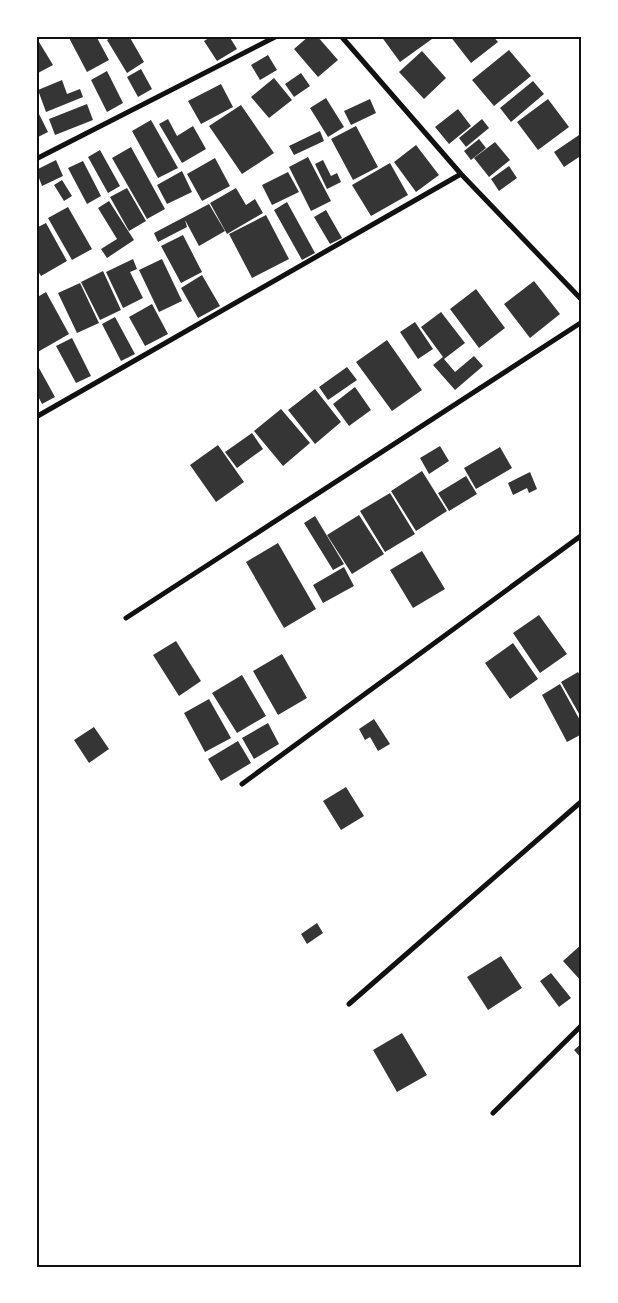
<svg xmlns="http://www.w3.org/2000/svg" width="618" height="1303" font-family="'Sofia Sans Condensed',sans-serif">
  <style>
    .building { fill: #353535 }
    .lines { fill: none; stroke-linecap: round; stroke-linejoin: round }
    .minor { stroke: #111; stroke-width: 5 }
    .neatline { fill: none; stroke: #111; stroke-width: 2 }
  </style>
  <rect width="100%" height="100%" fill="#fff"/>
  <path class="building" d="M68,36H96L109,60L87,72Z
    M113,36H129L144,62L127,73L107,40Z
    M212,36H229L237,49L217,61L204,41Z
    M309,36H317L338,60L318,77L294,49Z
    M381,36H430L432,39L400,62Z
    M450,36H493L498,42L471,63Z
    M36,37L53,65L38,73L36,70Z
    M509,50L531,76L494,106L472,80Z
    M422,51L446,78L424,99L399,72Z
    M268,55L277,70L260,80L251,65Z
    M141,69L152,89L138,97L127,77Z
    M107,71L123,103L107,112L91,80Z
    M301,73L310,86L294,97L285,84Z
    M274,78L292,100L269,118L251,97Z
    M62,80L67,94L80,89L83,97L46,112L38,90Z
    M533,81L544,94L511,122L500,108Z
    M221,84L233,107L201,124L188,101Z
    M326,98L344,127L328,137L310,108Z
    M370,99L376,113L351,125L344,111Z
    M548,99L569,127L538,150L517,122Z
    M87,104L93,120L55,135L49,119Z
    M241,105L274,153L242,174L209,126Z
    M36,108L48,132L38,137L36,133Z
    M458,109L471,126L449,144L435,127Z
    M168,119L177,136L193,126L206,149L182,163L159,124Z
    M482,119L489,128L466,147L459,138Z
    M151,120L178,168L158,178L132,131Z
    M356,126L378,167L353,180L331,139Z
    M320,131L324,141L294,155L289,146Z
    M582,133V155L564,167L554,152Z
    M479,139L486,148L471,160L464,151Z
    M495,142L510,160L489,177L474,158Z
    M416,145L439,175L416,192L394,162Z
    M131,147L165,209L147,219L112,158Z
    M100,150L120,186L108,193L88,157Z
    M308,157L331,201L311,211L289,167Z
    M215,158L230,186L202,201L187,174Z
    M56,160L63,176L42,186L36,170Z
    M323,160L331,176L337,173L341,182L327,189L315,164Z
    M83,161L101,196L87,204L68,168Z
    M390,163L408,195L371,216L352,185Z
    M509,166L517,178L499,191L491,179Z
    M182,171L192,192L167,204L157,185Z
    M288,172L299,192L272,205L262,185Z
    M62,180L72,196L64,201L54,185Z
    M127,188L146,221L129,231L110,197Z
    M236,188L246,205L255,199L263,213L227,234L210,203Z
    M109,201L134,240L107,258L101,249L117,239L98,208Z
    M287,202L315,253L302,260L274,210Z
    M209,204L225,231L199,246L185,220L187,227L158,242L154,233Z
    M68,207L92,249L72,260L48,218Z
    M326,210L342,238L330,244L314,217Z
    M266,215L289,259L252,278L229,234Z
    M46,223L67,261L41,276L36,268V228Z
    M183,235L202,272L181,283L161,246Z
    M133,259L137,269L130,272L143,298L123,308L106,272Z
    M162,259L182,301L159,312L139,270Z
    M103,271L121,310L100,320L81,282Z
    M202,275L220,306L198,318L181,288Z
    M534,281L560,314L530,338L504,304Z
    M80,283L99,323L77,333L58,293Z
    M476,289L505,328L479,348L450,309Z
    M46,292L69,334L36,353V298Z
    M152,304L168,334L145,346L129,317Z
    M441,312L465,343L444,359L455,372L474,356L483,366L455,390L433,365L443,357L421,327Z
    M115,317L135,354L121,361L102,324Z
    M415,322L433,349L418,359L400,332Z
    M72,338L91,376L76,383L56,346Z
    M387,340L422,390L392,411L356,362Z
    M347,367L357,380L328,400L319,387Z
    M39,368L55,397L42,404L36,392V370Z
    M355,387L371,410L349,426L333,404Z
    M315,389L341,422L315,444L288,410Z
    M281,409L310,443L283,466L254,431Z
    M252,433L263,449L237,468L225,452Z
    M218,445L244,482L216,502L190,465Z
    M440,446L449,461L429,474L420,458Z
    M500,447L512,468L476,489L464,468Z
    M422,471L447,511L416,531L391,491Z
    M530,472L537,489L529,493L527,488L513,495L508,483Z
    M466,476L477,494L449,511L438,493Z
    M390,493L415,534L385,552L360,511Z
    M359,515L384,554L352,574L327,535Z
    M315,516L344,564L333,570L304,523Z
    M278,543L316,609L284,628L246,562Z
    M422,551L445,589L413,608L390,570Z
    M344,567L354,586L323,603L313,585Z
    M539,615L567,654L540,673L513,633Z
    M176,641L201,681L179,696L153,655Z
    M513,643L538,679L510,699L485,663Z
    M282,654L307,698L278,715L253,671Z
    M578,672L582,679V719L561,682Z
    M242,675L266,716L237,733L212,693Z
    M560,684L582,724V734L567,742L542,695Z
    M209,699L231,738L205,752L184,713Z
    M374,719L390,744L378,751L370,737L365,740L359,729Z
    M268,723L279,744L254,759L242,738Z
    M94,727L109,749L89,763L74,740Z
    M238,741L251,763L221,781L208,759Z
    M346,787L364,816L341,830L323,801Z
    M317,923L323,933L307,944L301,934Z
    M582,944V982L563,961Z
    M501,956L522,988L488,1010L467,977Z
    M551,973L571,998L559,1007L540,981Z
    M402,1033L427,1075L397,1092L373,1050Z
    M582,1043V1059L574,1050Z"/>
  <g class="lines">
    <path class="minor" d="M341,36L461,174L582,300
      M36,159L277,36
      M36,417L461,174
      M126,618L582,322
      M242,784L582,535
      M349,1004L582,801
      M493,1113L582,1025"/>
  </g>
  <rect width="618" height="1303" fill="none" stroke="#ffffff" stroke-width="75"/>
  <rect x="38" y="38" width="542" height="1228" class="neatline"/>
</svg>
